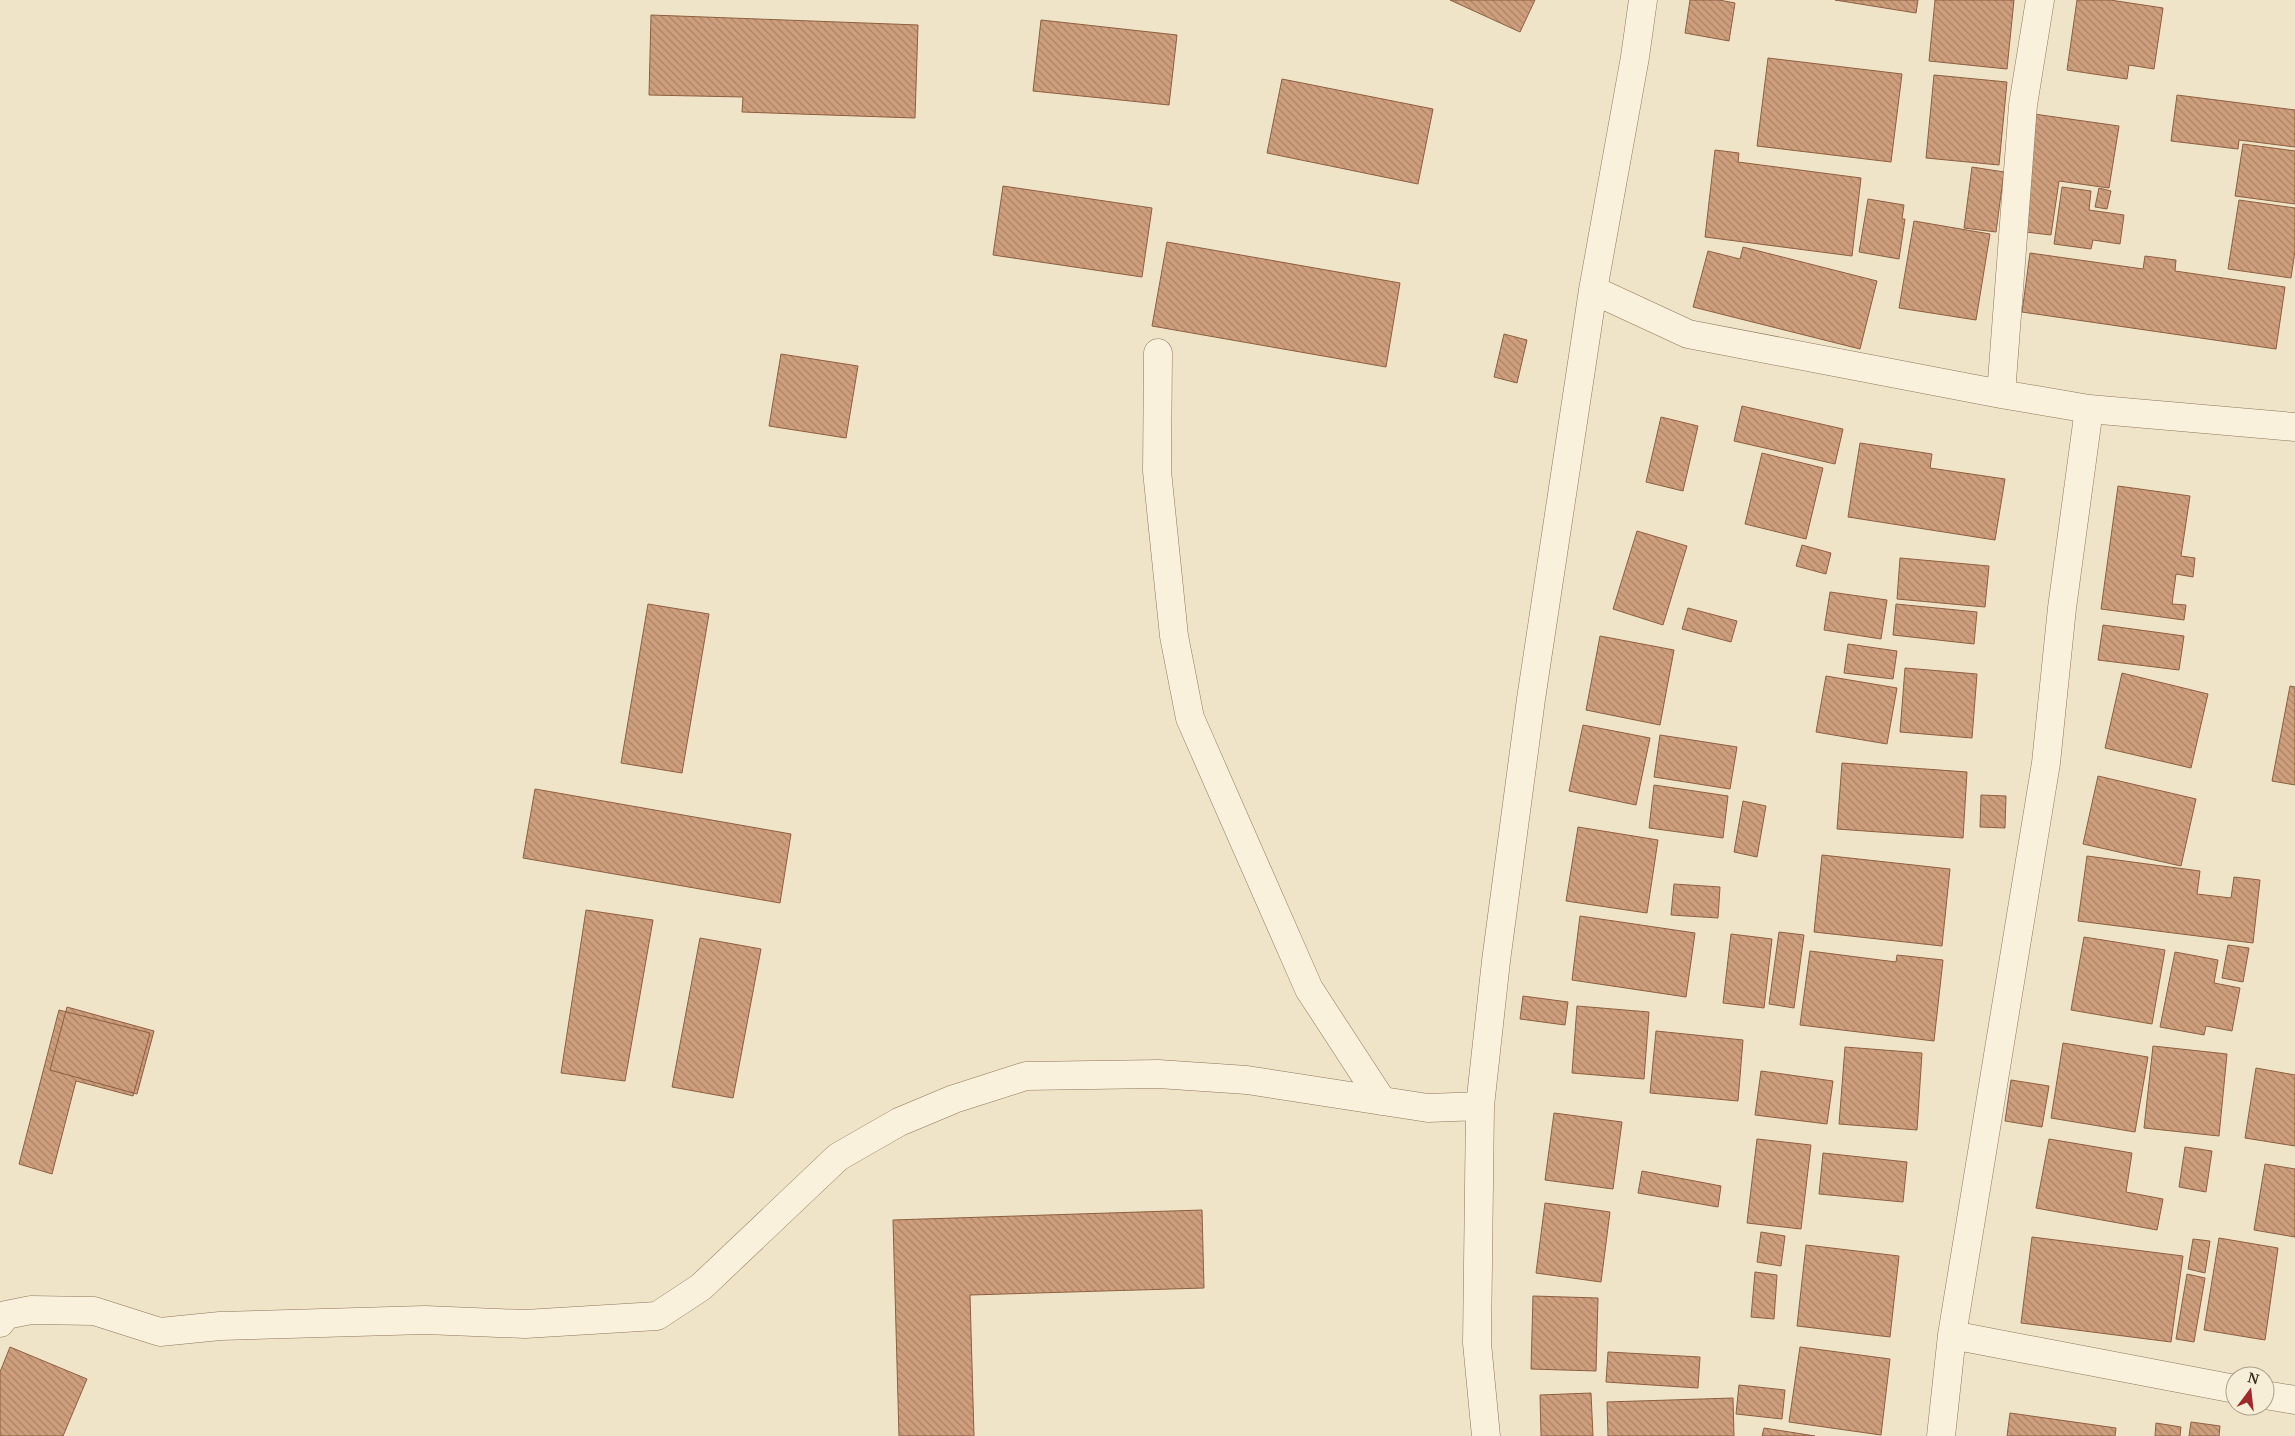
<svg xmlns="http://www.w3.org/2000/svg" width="2295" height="1436" font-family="'Noto Serif',serif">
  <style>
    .building { fill: url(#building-back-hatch); stroke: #8d5f41 }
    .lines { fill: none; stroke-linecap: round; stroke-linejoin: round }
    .minor-casing { stroke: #8d765c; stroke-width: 29 }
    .minor { stroke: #faf1dc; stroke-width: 28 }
  </style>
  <defs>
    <pattern id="building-back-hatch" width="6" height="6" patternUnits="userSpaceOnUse" patternTransform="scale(1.25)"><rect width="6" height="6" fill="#cf9f7d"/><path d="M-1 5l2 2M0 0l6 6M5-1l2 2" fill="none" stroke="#a98266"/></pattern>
  </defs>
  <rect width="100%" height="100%" fill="#f0e4c8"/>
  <path class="building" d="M1450,0H1535L1520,32Z
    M1690,0H1719L1735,3L1729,41L1685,33Z
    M1835,0H1918L1916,13Z
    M1935,0H2014L2007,69L1929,61Z
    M2077,0H2110L2163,8L2154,69L2129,65L2127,79L2067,70Z
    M651,15L918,25L915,118L742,112L743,97L649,95Z
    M1041,20L1177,35L1169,105L1033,91Z
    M1768,58L1902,74L1891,162L1757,146Z
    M1934,75L2007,82L1999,165L1926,158Z
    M1282,79L1433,109L1418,184L1267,153Z
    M2177,95L2295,110V147L2239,140L2238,149L2171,141Z
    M2034,114L2119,126L2109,188L2059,181L2051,235L2017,231Z
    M2243,144L2295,151V204L2235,196Z
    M1715,150L1739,153L1738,162L1861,178L1852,256L1705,237Z
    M1972,167L2004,172L1996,232L1964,228Z
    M1003,186L1152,208L1142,277L993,255Z
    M2062,187L2091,191L2089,210L2124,215L2120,244L2093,240L2091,249L2054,244Z
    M2099,188L2111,191L2107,209L2095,207Z
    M1868,199L1904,205L1902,219H1905L1899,259L1859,252Z
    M2239,200L2295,208V251L2291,278L2228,269Z
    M1914,221L1990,234L1976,320L1899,308Z
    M1167,242L1400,283L1386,367L1152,326Z
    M1743,247L1877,281L1860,349L1693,307L1708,251L1740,259Z
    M2030,253L2143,269L2145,256L2176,260L2175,271L2285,287L2276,349L2022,312Z
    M1504,334L1527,340L1517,383L1494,377Z
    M781,354L858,366L846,438L769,426Z
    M1742,406L1843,429L1835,464L1734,441Z
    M1661,417L1698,426L1683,491L1646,482Z
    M1860,443L1932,454L1930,468L2005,479L1995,540L1848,517Z
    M1762,453L1823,468L1806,539L1745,524Z
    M2118,486L2190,496L2181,556L2195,558L2193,577L2176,574L2172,604L2186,605L2184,620L2101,609Z
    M1637,531L1687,546L1663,625L1613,609Z
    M1802,545L1831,553L1826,574L1796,566Z
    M1900,558L1989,566L1985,607L1897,599Z
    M1830,592L1887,600L1881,639L1824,630Z
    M648,604L709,614L682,773L621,763Z
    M1896,604L1977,612L1974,644L1893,635Z
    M1688,608L1737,621L1731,642L1682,629Z
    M2103,625L2184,636L2179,670L2098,660Z
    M1600,636L1674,650L1660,725L1586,710Z
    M1848,644L1897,651L1893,679L1844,673Z
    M1905,668L1977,674L1972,738L1900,732Z
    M2122,673L2208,694L2191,768L2105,748Z
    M1826,676L1897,688L1887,744L1816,732Z
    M2290,686L2295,687V785L2272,781Z
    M1583,725L1650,738L1636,805L1569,791Z
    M1660,735L1737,747L1730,789L1654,777Z
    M1842,763L1967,772L1963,838L1837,829Z
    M2098,776L2196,799L2181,866L2083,844Z
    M1654,785L1728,796L1723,838L1649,828Z
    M535,789L791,834L780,903L523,858Z
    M1981,795L2006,796L2005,828L1980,827Z
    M1743,801L1766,806L1757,857L1734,852Z
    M1578,827L1658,840L1647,913L1566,901Z
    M1822,855L1950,869L1942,946L1814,932Z
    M2087,856L2200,871L2197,894L2231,898L2234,877L2260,880L2253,943L2078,921Z
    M1674,884L1720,887L1718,918L1671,915Z
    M586,910L653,920L625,1081L561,1073Z
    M1580,916L1695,933L1686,997L1572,980Z
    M1779,932L1804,935L1794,1008L1769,1004Z
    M1731,934L1772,939L1764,1008L1723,1003Z
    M2084,937L2165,950L2152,1024L2071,1010Z
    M700,938L761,949L733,1098L672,1087Z
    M2228,945L2249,948L2243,982L2222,978Z
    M1810,951L1896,962L1897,955L1943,960L1934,1041L1800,1025Z
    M2175,952L2218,960L2214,983L2240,988L2232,1031L2206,1026L2204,1035L2160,1027Z
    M1523,996L1568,1002L1565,1025L1520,1019Z
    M1577,1006L1649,1012L1644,1079L1572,1073Z
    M67,1007L154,1031L137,1094L50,1070Z
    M59,1010L150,1033L133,1096L76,1081L52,1174L19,1164Z
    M1656,1031L1743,1040L1738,1101L1650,1093Z
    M2063,1043L2148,1057L2135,1132L2051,1118Z
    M2153,1046L2227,1054L2219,1136L2144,1128Z
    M1845,1047L1922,1053L1917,1130L1839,1124Z
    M2256,1068L2295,1075V1146L2245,1138Z
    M1761,1071L1833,1081L1827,1124L1755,1115Z
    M2011,1080L2049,1086L2042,1127L2005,1121Z
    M1554,1113L1622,1122L1613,1189L1545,1180Z
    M1757,1139L1811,1145L1801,1229L1747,1223Z
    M2049,1139L2132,1153L2126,1192L2163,1199L2157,1230L2036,1208Z
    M2185,1147L2212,1151L2206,1192L2179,1187Z
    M1823,1153L1907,1162L1903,1202L1819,1194Z
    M2265,1164L2295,1169V1237L2254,1230Z
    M1642,1171L1721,1186L1718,1207L1638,1193Z
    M1545,1203L1610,1212L1601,1282L1536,1273Z
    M1202,1210L1204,1288L970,1295L974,1436H899L893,1220Z
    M1761,1232L1785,1236L1781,1266L1757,1262Z
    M2032,1237L2183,1256L2171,1342L2021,1323Z
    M2219,1238L2278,1248L2265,1340L2204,1330Z
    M2193,1239L2210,1241L2205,1273L2188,1269Z
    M1806,1245L1899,1256L1890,1337L1797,1326Z
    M1755,1272L1777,1275L1774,1319L1751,1317Z
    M2187,1274L2205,1278L2194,1342L2176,1339Z
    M1533,1296L1598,1298L1596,1371L1531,1369Z
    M10,1347L87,1379L63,1436H0V1372Z
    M1800,1347L1890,1359L1881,1435L1789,1422Z
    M1608,1352L1700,1357L1698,1388L1606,1382Z
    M1739,1385L1785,1390L1782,1419L1736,1414Z
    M1591,1393L1593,1436H1541L1540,1395Z
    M1733,1398L1734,1436H1608L1607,1402Z
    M2010,1413L2116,1428L2115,1436H2007Z
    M2191,1422L2220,1426L2219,1436H2189Z
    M2156,1423L2181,1427L2180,1436H2155Z
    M1764,1428L1815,1436H1762Z"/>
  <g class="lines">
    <defs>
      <path id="minor" d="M1593,290L1688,334L2001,394L2089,409L2295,427
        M1158,353L1157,471L1174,636L1190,718L1309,989L1382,1101
        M2001,394L2023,105L2040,0
        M0,1323L6,1315L31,1310L94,1311L160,1332L220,1326L425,1320L525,1324L657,1316L701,1287L838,1157L899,1122L954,1099L1026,1076L1158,1074L1247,1080L1428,1108L1480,1106
        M1952,1335L2235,1389
        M2265,1395L2295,1400
        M1486,1436L1477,1343L1480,1106L1496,961L1531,699L1593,290L1635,57L1643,0
        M1941,1436L1952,1335L2046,763L2062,608L2089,409"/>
    </defs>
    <use href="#minor" class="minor-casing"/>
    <use href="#minor" class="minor"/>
  </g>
  <g transform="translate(2250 1391) rotate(15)"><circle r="24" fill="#f7eed8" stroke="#ada18e"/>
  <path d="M0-4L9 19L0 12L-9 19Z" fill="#9e2a2b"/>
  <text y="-8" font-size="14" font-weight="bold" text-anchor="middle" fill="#3d2e20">N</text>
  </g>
</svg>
